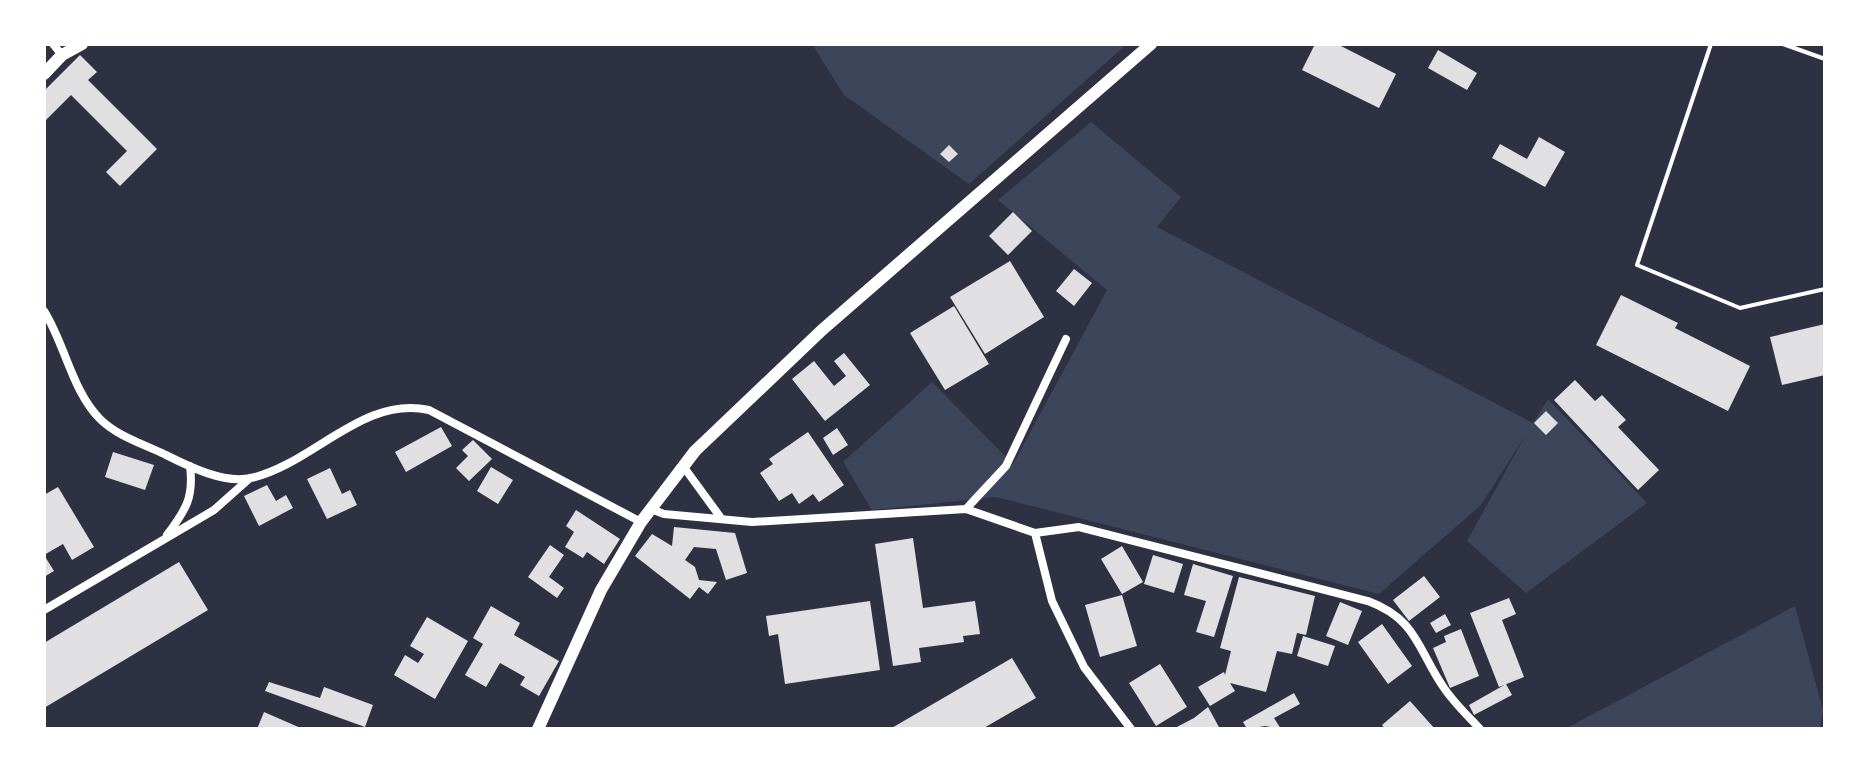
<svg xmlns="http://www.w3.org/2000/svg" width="1869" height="773" font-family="'Golos Text',sans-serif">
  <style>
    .green { fill: #3c4559 }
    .building { fill: #e0e0e3 }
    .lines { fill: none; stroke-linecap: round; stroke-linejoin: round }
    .service { stroke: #fff; stroke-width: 4 }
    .minor { stroke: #fff; stroke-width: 8 }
    .secondary { stroke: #fff; stroke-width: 12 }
  </style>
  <rect width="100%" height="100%" fill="#2d3142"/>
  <path class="green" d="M812,44H1127L969,184L844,95Z
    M1091,122L1181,197L1157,227L1533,423L1548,399L1647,503L1526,593L1467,541L1525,436L1481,505L1379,594L996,497L872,510L843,462L932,382L1013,464L1107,290L998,200Z
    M1795,606L1823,710L1820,729H1565Z"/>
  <path class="building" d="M1315,44H1337L1396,74L1379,108L1302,70Z
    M1438,50L1477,73L1467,90L1428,68Z
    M80,55L97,72L88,80L157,149L120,186L106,172L127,151L71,95L44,122V91Z
    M1539,137L1565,152L1545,187L1492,158L1500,144L1527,159Z
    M949,145L958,154L949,162L940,154Z
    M1013,212L1032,231L1008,255L989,236Z
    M1010,261L1044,317L985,354L950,297Z
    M1074,269L1092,283L1074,306L1056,291Z
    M1621,295L1678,323L1675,328L1750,366L1728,411L1596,345Z
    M954,306L989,364L945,390L910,333Z
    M1825,324V375L1782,385L1770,337Z
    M844,353L870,385L825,421L792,379L814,361L834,386L846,376L834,361Z
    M1575,380L1595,401L1602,395L1626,420L1618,427L1659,470L1638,490L1554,400Z
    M1546,411L1558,423L1546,435L1534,423Z
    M441,427L452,446L406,472L395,452Z
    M837,428L848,445L833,455L823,438Z
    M808,432L844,485L819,502L813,494L799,504L792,493L779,501L760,473L773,464L769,459Z
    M473,440L492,459L469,481L456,468L468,456L462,450Z
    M113,452L154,465L145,490L105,477Z
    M491,467L513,480L498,504L477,491Z
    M330,468L342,494L350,490L357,505L327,519L307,479Z
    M267,485L276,501L286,495L293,508L259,526L244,496Z
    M58,487L94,547L72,560L63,544L44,555L54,571L44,577V495Z
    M576,510L620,539L604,564L587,552L583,558L565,547L574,532L566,526Z
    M674,527L735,533L747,573L726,580L716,549L694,547L685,560L695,567L699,580L717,582L708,594L699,587L690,599L635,556L652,534L672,546Z
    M913,538L923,608L975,601L980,634L963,636L964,642L919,648L921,662L893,666L875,544Z
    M550,545L564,555L549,577L564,588L557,598L528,577Z
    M1122,546L1143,582L1122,594L1101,559Z
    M1153,555L1183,564L1174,593L1144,584Z
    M179,562L208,610L44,708V643Z
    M1193,564L1233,576L1214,637L1196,632L1206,601L1184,595Z
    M1424,576L1440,597L1409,621L1393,600Z
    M1239,577L1315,596L1306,635L1297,633L1292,654L1277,651L1266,692L1230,683L1235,691L1210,706L1198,687L1224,672L1225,675L1231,651L1220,648Z
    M1122,595L1137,646L1100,657L1085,605Z
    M1509,598L1516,614L1502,620L1524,677L1499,687L1470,613Z
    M870,601L880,670L785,684L778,634L769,636L766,616Z
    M1340,602L1362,611L1348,645L1326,636Z
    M491,606L520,623L514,635L559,661L539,696L520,685L525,677L500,663L486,687L465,675L483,644L473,638Z
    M1445,614L1451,625L1436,633L1430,623Z
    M427,617L468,641L435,699L394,675L405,655L418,663L424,654L410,646Z
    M1382,624L1412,666L1388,684L1358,642Z
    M1461,629L1479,676L1450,688L1433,648L1446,642L1444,636Z
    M1303,636L1335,646L1328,666L1297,656Z
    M1012,658L1036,698L982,729H890Z
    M1160,664L1187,707L1156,726L1129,683Z
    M269,682L320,698L324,687L373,705L365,727L265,691Z
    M1506,684L1512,695L1474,715L1469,705Z
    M1294,693L1300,704L1274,718L1281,729L1265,726L1247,729L1243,722Z
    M1410,701L1435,729H1385L1382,725Z
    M1208,707L1220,729H1173L1194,718Z
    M264,712L303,729H257Z"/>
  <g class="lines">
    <path class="service" d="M1711,44L1637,265L1740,308L1825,289
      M1783,44L1825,59"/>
    <path class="minor" d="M53,44L62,55
      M44,311C65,344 72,391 100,419C117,436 143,444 164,454C188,466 223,484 251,478C313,464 363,395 429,410L641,522
      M683,466L721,518
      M651,509L664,514L752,522L966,509L1035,533L1079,527L1368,601C1416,619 1417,647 1442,685C1452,701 1467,715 1480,729
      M966,509L1006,466L1066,339
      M1035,533L1052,601L1084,667L1131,729
      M167,535C186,510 194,497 190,466
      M44,610L214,510L250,478"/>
    <path class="secondary" d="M44,74L62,55L82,44
      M538,729L601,590L641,522L695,451L822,330L1151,44"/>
  </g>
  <rect width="1869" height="773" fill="none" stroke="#ffffff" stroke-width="92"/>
</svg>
